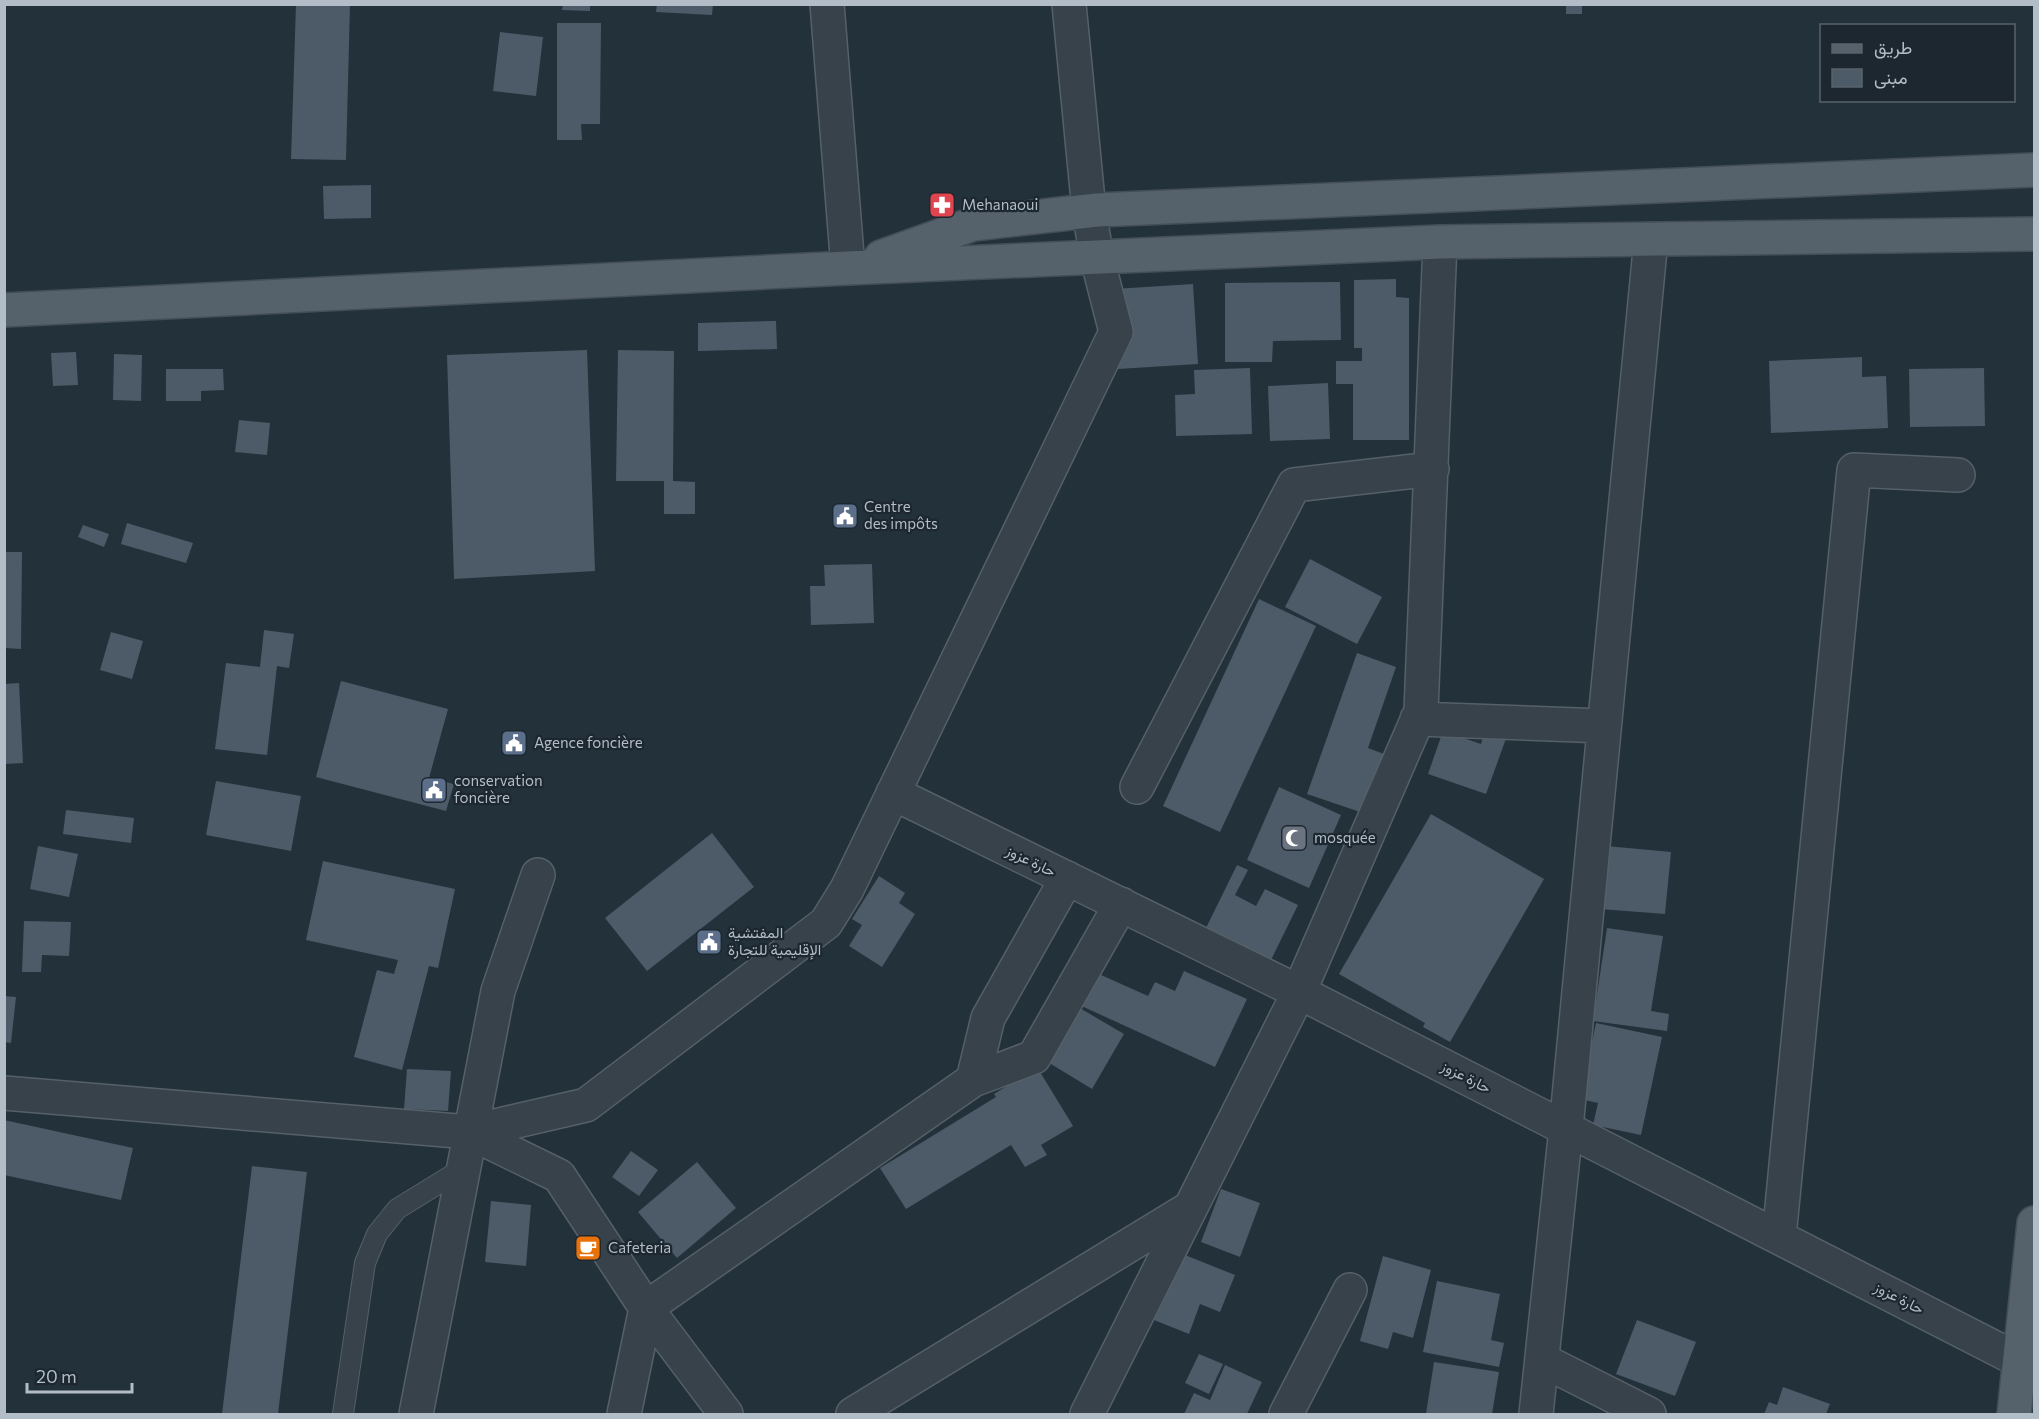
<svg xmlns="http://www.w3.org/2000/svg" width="2039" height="1419" font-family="Commissioner,Vazirmatn,sans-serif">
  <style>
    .building { fill: #4c5b67 }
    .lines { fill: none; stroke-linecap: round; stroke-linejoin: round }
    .lane-casing { stroke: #556069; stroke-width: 22 }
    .street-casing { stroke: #556069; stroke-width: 36 }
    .primary-casing { stroke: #434e57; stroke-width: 36 }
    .lane { stroke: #37424b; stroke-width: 20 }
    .street { stroke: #37424b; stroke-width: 33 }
    .primary { stroke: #55626c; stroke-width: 33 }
    .labels { text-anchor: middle; stroke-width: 4.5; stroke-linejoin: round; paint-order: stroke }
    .poi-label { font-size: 15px; fill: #b2bdc7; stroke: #1c2730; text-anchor: start }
    .street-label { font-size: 15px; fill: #b2bdc7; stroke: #1c2730 }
  </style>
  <rect width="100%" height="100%" fill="#23313b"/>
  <path class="building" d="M296,4H350L346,160L291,159Z
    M563,4H590V11L562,10Z
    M657,4H713L712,15L656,12Z
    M1566,4H1582V14H1566Z
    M557,23H601L600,124H581L582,140H557Z
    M500,32L543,37L536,96L493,91Z
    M371,185V218L324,219L323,186Z
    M1396,279V297L1409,298V440H1353V384H1336V361H1362V348H1354V280Z
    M1340,282L1341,340L1273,341L1272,362H1225V283Z
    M1193,284L1198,364L1118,369L1114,289Z
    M776,321L777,349L698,351V323Z
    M587,350L595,571L454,579L447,355Z
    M618,350L674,351L673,481L695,482V514H664V481H616Z
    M76,352L78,385L53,386L51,353Z
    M114,354L142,355L141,401L113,400Z
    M1862,357V377L1886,376L1888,428L1771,433L1769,361Z
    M1250,368L1252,434L1176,436L1175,395L1195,394L1194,370Z
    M1984,368L1985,426L1910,427L1909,369Z
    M166,369H223L224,390L201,391V401H166Z
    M1328,383L1330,439L1270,441L1268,386Z
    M239,420L270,423L267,455L235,452Z
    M127,523L193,543L186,563L121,544Z
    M83,525L109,534L104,547L78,537Z
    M4,552H22L21,649L4,648Z
    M1310,559L1382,597L1357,644L1285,607Z
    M872,564L874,623L811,625L810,586H825L824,565Z
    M1259,599L1316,626L1220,832L1163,806Z
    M264,630L294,634L289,668L277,666L267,755L215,749L226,663L260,667Z
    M111,632L143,641L132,679L100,670Z
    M1357,653L1396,667L1368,748L1384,754L1363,813L1307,794Z
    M341,681L448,709L429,778L454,784L446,811L316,777Z
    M19,683L23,763L4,764V684Z
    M1487,725L1508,733L1486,794L1428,774L1443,731L1481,744Z
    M216,781L301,796L291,851L206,835Z
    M1279,787L1341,815L1309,888L1247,860Z
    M66,810L134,818L131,843L63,834Z
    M1431,814L1544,879L1450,1042L1423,1027L1425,1023L1339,974Z
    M712,833L754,887L647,971L605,918Z
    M38,846L78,854L69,897L30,889Z
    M1606,846L1671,852L1665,914L1600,909Z
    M323,861L455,889L438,968L429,966L402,1070L354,1057L377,970L394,974L398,960L306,940Z
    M1237,865L1248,870L1235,895L1256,906L1265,889L1298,905L1269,964L1204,932Z
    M879,876L905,893L899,903L915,914L882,967L849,946L862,925L852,919Z
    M24,921L71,922L69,956L42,955L41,972H22Z
    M1607,928L1663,936L1651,1011L1669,1014L1667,1031L1593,1021Z
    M1090,970L1148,996L1155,982L1175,991L1184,971L1247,999L1215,1067L1075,1003Z
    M4,996L16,997L11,1043L4,1042Z
    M1078,1007L1124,1034L1092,1089L1046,1061Z
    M1596,1023L1662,1037L1641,1135L1593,1125L1598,1103L1580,1099Z
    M1037,1067L1073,1126L1041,1145L1047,1155L1025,1167L1011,1145L906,1209L880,1168L996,1097L994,1094Z
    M407,1069L451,1071L448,1111L404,1109Z
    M4,1120L133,1148L121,1200L4,1175Z
    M631,1151L658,1170L639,1196L612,1177Z
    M697,1162L736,1208L677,1258L638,1212Z
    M252,1166L307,1172L278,1414H222Z
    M1221,1189L1260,1203L1240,1257L1201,1242Z
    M491,1201L531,1205L526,1266L485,1262Z
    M1175,1251L1235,1275L1220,1312L1200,1304L1189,1334L1149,1318Z
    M1383,1256L1431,1270L1413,1338L1393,1332L1388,1349L1360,1341Z
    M1437,1281L1500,1294L1491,1340L1504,1343L1499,1367L1423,1352Z
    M1637,1320L1696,1342L1675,1396L1616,1374Z
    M1199,1354L1223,1364L1209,1394L1185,1383Z
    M1434,1362L1499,1372L1492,1414H1426Z
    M1225,1365L1262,1382L1247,1414H1184L1194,1393L1210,1400Z
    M1783,1387L1830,1404L1826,1414H1764L1769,1402L1777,1405Z"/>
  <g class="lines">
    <defs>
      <path id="lane" d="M343,1414L365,1263L377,1234L397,1209L462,1169"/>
      <path id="street" d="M827,4L848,268
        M1417,719L1604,726
        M1137,787L1294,485L1432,469
        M893,793L1299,992L2034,1368
        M973,1080L988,1018L1067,878
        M4,1093L469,1132L586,1105L826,923L847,889L1116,332L1097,258L1089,211L1069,4
        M469,1132L559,1176L646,1308L726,1414
        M1779,1237L1854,470L1958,475
        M1542,1360L1649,1414
        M416,1414L498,991L538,875
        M624,1414L646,1308L973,1080L1034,1057L1121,904
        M853,1414L1190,1208
        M1087,1414L1299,992L1421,711L1440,242
        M1286,1414L1350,1290
        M1536,1414L1566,1128L1651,239"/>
      <path id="primary" d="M881,257L973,224L1097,210L2034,170
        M4,310L848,268L1440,242L2034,234
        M2014,1414L2034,1223"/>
    </defs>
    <use href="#lane" class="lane-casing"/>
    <use href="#street" class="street-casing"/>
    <use href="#primary" class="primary-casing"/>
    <use href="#lane" class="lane"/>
    <use href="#street" class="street"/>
    <use href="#primary" class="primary"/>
  </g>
  <defs>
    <symbol id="pharmacy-square" viewBox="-11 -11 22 22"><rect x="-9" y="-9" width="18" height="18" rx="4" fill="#e0444e" stroke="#1c2730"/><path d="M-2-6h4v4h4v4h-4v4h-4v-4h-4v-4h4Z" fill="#fff"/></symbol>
    <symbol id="civic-square" viewBox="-11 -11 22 22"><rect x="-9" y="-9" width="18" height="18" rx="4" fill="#5c6f8a" stroke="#1c2730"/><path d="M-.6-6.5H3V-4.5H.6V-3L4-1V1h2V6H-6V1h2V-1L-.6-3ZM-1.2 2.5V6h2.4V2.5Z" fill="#fff"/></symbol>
    <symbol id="mosque-square" viewBox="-11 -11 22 22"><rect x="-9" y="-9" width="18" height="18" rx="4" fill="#6b7280" stroke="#1c2730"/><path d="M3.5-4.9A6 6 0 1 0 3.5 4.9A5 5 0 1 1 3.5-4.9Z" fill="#fff"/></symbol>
    <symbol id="cafe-square" viewBox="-11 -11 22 22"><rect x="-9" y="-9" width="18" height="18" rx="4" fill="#e8710a" stroke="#1c2730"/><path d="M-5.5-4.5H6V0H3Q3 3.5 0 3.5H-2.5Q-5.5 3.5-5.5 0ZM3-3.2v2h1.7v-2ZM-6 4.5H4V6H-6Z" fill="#fff"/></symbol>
  </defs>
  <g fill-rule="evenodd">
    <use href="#pharmacy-square" x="927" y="190" width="30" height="30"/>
    <use href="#civic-square" x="830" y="501" width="30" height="30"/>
    <use href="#civic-square" x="499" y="728" width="30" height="30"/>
    <use href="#civic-square" x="419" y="775" width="30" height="30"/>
    <use href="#mosque-square" x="1279" y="823" width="30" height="30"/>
    <use href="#civic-square" x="694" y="927" width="30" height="30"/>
    <use href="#cafe-square" x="573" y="1233" width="30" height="30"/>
  </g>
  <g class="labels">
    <g class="poi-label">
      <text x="962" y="210">Mehanaoui</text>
      <text x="864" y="512">Centre<tspan x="864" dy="17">des impôts</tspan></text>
      <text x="534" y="748">Agence foncière</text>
      <text x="454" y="786">conservation<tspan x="454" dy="17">foncière</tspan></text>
      <text x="1314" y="843">mosquée</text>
      <text x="728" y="938">المفتشية<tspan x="728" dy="17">الإقليمية للتجارة</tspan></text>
      <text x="608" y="1253">Cafeteria</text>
    </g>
    <g class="street-label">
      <text transform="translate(1031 861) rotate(26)" y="5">حارة عزوز</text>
      <text transform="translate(1466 1077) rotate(27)" y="5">حارة عزوز</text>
      <text transform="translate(1899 1298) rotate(27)" y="5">حارة عزوز</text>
    </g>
  </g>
  <rect width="2039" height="1419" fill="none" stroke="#b2bdc7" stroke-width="12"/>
  <rect x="1820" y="24" width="195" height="78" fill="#1c2730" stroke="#58636c" stroke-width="1.5"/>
  <rect x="1832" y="44" width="30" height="9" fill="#55626c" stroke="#58636c" stroke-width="1.5"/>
  <text x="1874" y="54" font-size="18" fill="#b2bdc7">طريق</text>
  <rect x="1832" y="69" width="30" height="18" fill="#4c5b67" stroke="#58636c" stroke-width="1.5"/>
  <text x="1874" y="84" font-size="18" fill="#b2bdc7">مبنى</text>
  <path d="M27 1383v9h105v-9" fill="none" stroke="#b2bdc7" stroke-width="3"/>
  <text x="36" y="1383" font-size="18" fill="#b2bdc7" stroke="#1c2730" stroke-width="4.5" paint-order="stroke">20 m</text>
</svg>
